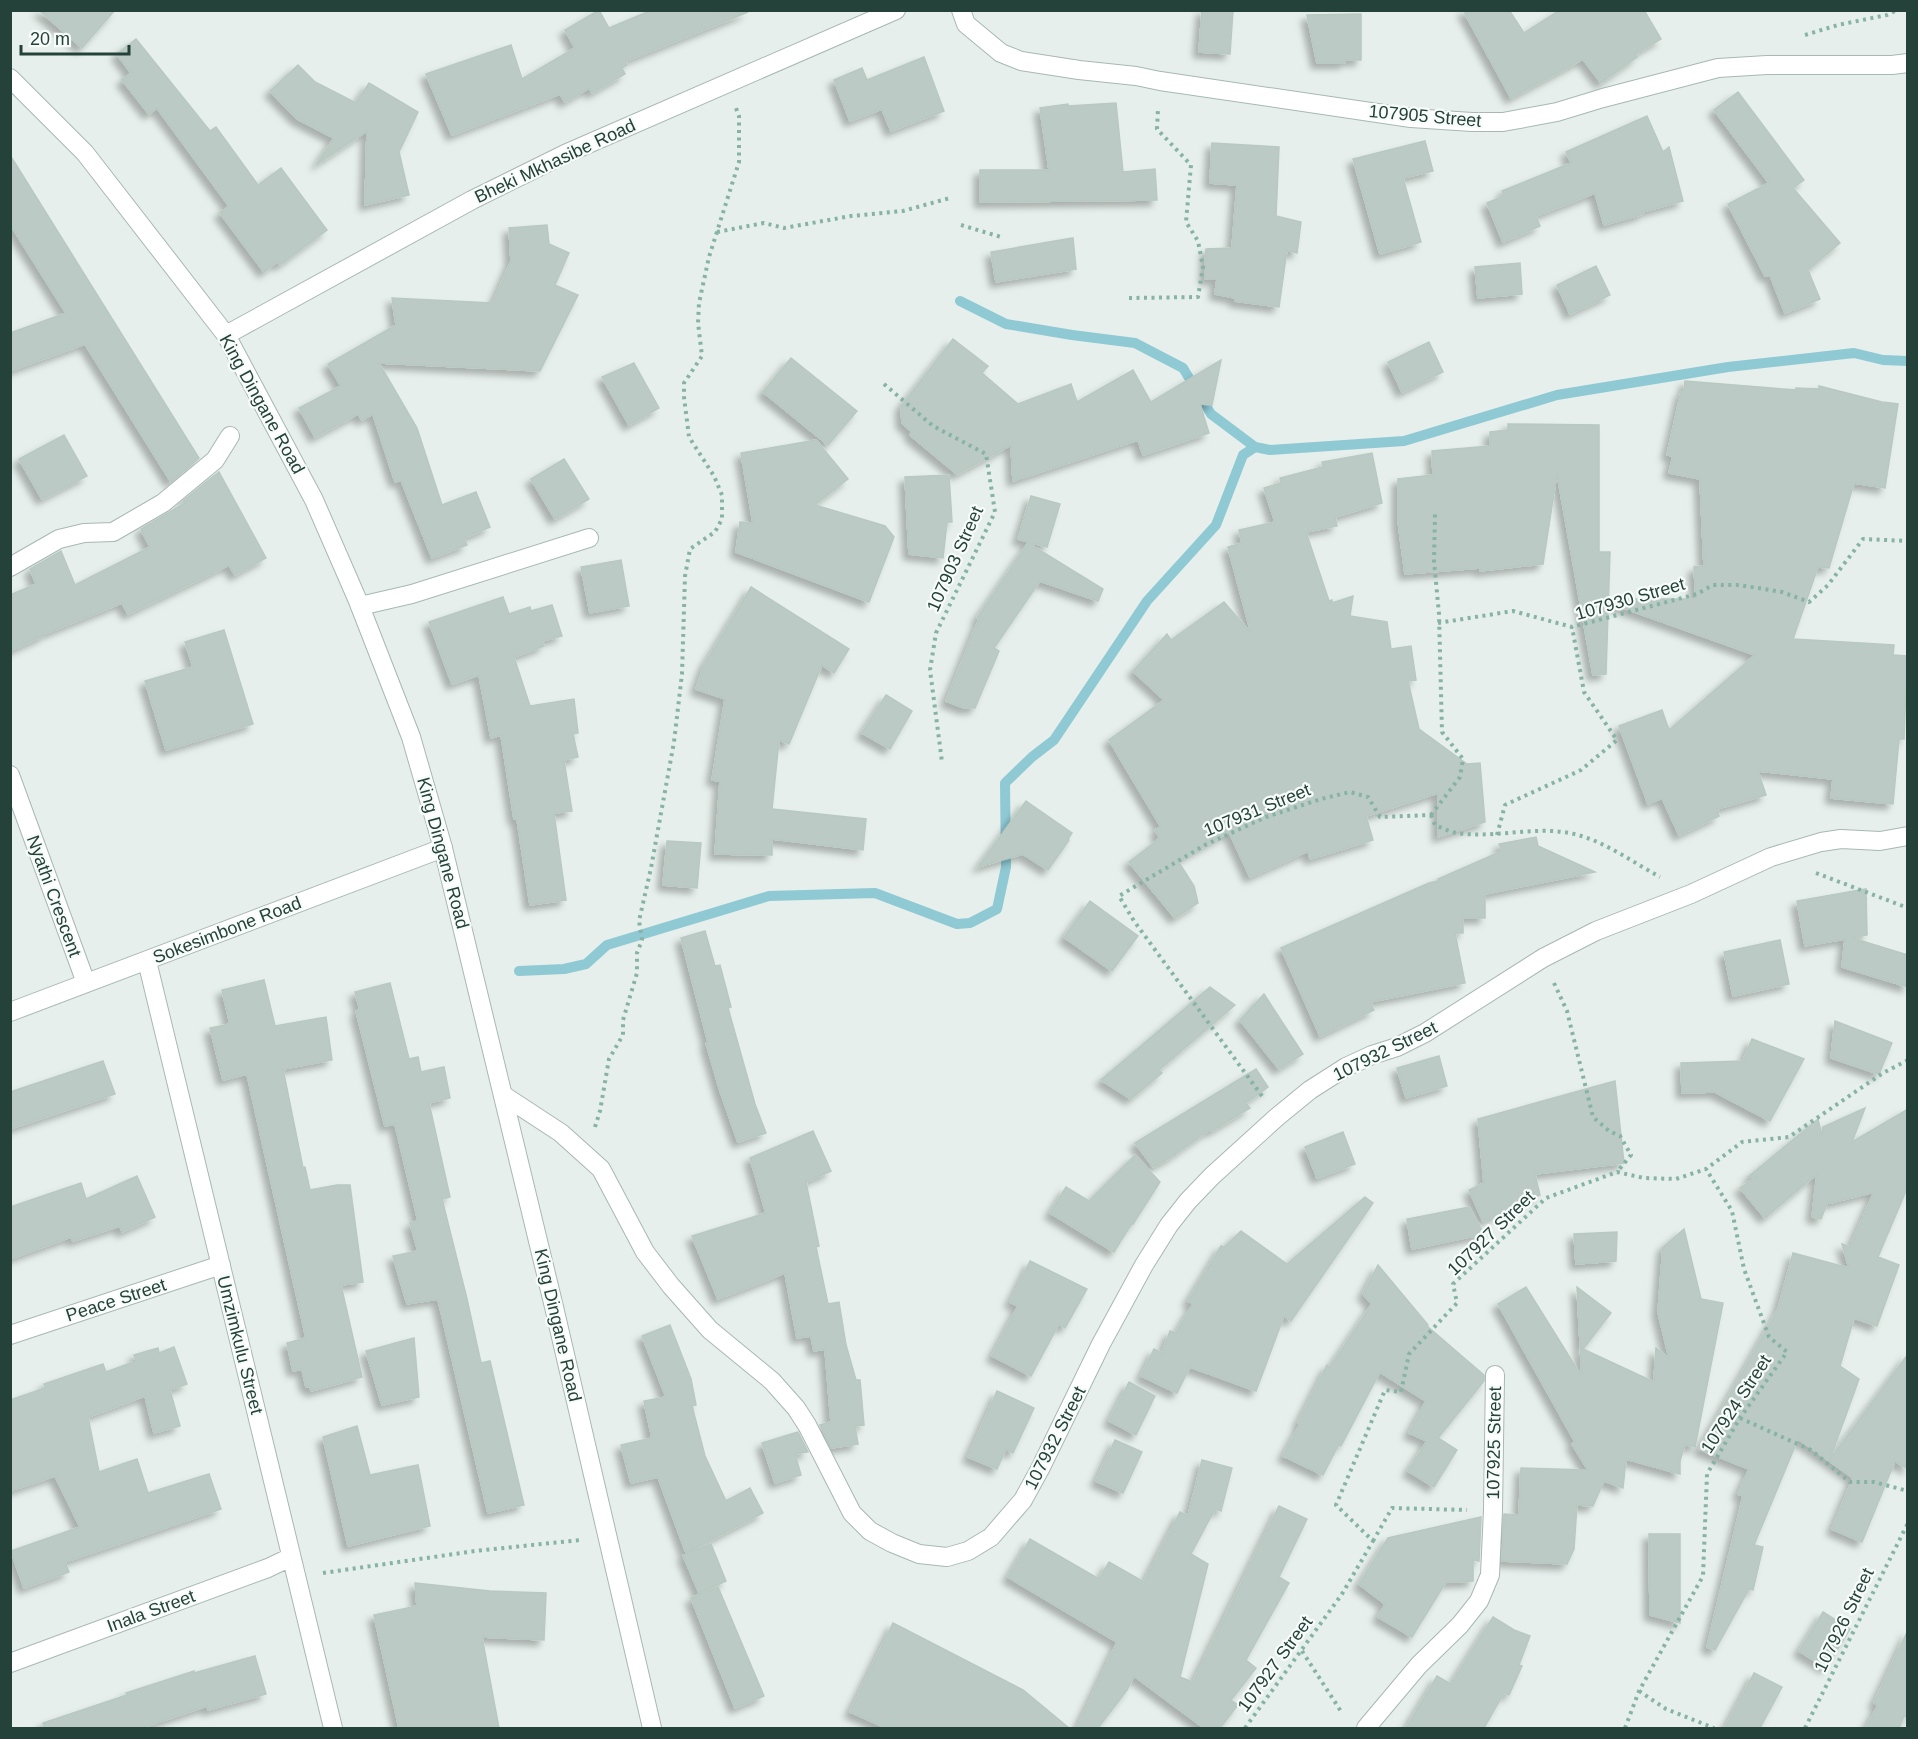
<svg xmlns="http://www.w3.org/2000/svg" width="1918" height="1739" font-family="Arial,sans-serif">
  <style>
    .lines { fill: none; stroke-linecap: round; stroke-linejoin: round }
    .stream { stroke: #8ec9d4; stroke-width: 10 }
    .building { fill: #bbcac4; stroke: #b8c9c2; stroke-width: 1.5; filter: url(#shadow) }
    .service-casing { stroke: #a8b8b2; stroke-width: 20 }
    .minor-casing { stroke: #a8b8b2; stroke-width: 20 }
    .tertiary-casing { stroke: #a8b8b2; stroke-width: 20 }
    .path { stroke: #86b3a5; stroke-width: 4; stroke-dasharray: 3 4.5; stroke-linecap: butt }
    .service { stroke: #fff; stroke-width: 18 }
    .minor { stroke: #fff; stroke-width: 18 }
    .tertiary { stroke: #fff; stroke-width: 18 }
    .labels { text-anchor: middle; stroke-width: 4.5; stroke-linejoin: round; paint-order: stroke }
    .street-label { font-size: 18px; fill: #24423a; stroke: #f7fbf9 }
  </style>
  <defs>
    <filter id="shadow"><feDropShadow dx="-5.5" dy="5.5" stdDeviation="3" flood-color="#0004"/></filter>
  </defs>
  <rect width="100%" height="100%" fill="#e6efeb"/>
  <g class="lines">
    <path class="stream" d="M960,301L1006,324L1072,335L1135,343L1183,368L1211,414L1255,447L1270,450L1404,441L1557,395L1728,367L1854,353L1883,360L1908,361
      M519,971L564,969L586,964L607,945L769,896L875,893L957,924L970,923L997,909L1006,867L1005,783L1032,757L1054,740L1147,601L1216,525L1243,455L1255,447"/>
  </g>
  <path class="building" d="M39,10H115L82,48Z
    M599,10L609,28L652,10L748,12L626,61L627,65L622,68L625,74L592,93L589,88L565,102L560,94L452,135L426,74L511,45L522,79L575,48L565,30Z
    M1202,10H1233L1230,54L1199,52Z
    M1463,10H1509L1524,33L1560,10H1644L1661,39L1635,54L1637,57L1601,83L1583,59L1511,98Z
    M1361,14V60H1345V63H1317L1307,15Z
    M136,39L210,131L216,127L258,185L281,168L327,230L280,265L277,262L264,272L220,213L229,206L157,108L149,114L122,80L131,73L117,54Z
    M924,57L944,111L891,131L882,109L850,121L834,80L862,68L867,80Z
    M298,65L315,82L356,103L369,83L418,112L399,152L409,195L365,205L367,131L316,165L334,138L297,119L270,91Z
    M1738,92L1804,180L1793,188L1840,243L1808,270L1820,299L1785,313L1770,275L1765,276L1728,204L1769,183L1714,110Z
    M1116,103L1123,172L1155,169L1157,200L980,202V170H1049L1040,108L1068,104V106Z
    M1647,116L1663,152L1669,147L1683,201L1642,212L1643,214L1604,225L1595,193L1536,216L1540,226L1503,242L1487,203L1504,196L1502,191L1571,163L1566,152Z
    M1425,141L1433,171L1403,178L1421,242L1380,254L1353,159Z
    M1212,143L1279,147L1276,216L1301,222L1297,253L1287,250L1279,307L1235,301V298L1215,294L1217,279H1205L1206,249L1232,248L1237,185L1210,183Z
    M10,155L199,458L171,482L85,344L10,371V333L66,313L10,224Z
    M547,225L549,244L569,253L555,285L578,295L540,371L379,363L417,428L442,505L476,492L490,527L464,538L467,545L432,558L401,480L395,482L373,414L362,420L358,414L315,437L299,408L341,386L328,364L396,325L392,298L493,303L511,261L509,228Z
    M1073,238L1076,269L996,282L991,252Z
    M1520,263L1522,294L1478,298L1475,267Z
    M1596,266L1610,295L1570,314L1557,285Z
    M953,339L988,366L982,373L1018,404L1071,384L1077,402L1133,370L1151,402L1221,360L1212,405L1200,404L1209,433L1143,455L1138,440L1013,481L1011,445L957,474L910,435L912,432L902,423L901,406Z
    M1429,342L1443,372L1402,392L1388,362Z
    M791,358L857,411L828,445L763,392Z
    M634,363L659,408L629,425L602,377Z
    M1685,381L1796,390V388L1819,389V386L1882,402L1898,404L1885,488L1854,483L1829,568L1818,567L1793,639L1894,645L1893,655L1908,656V688L1906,687L1904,739H1899L1893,804L1831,798L1833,779L1758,771L1766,795L1717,809L1719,816L1679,835L1662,798L1648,804L1619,726L1662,710L1669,730L1755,655L1612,604L1613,599H1696L1694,567L1704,566L1700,479L1669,473L1673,456L1667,455L1681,392L1684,391Z
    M1508,424L1599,425V552H1610L1606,674L1593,675L1557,473L1543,564L1480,571V568L1405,574L1398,521V479L1433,475L1432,451L1490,446V432L1508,430Z
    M64,435L87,476L42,499L19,459Z
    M816,440L848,479L815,505L885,526L894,537L869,602L736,552L740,522L753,523L741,453Z
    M1372,453L1382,503L1335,517L1337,526L1306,532L1329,601L1332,600V603L1353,596L1350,616L1387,622L1391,649L1411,646L1416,680L1408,681L1419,729L1467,764L1480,763L1485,822L1438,837V793L1366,816L1373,840L1310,859L1308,851L1250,877L1229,832L1178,861L1194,886L1198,903L1175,918L1129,862L1160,838L1155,830L1161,827L1109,740L1164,700L1133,671L1167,634L1171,640L1224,602L1251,633L1228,547L1242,543L1239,530L1275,522L1264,488L1281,483L1280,478L1323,467L1322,462Z
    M564,459L589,499L555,519L531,479Z
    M219,472L266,558L235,575L229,565L128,614L122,603L42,635L43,636L10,651V595L36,584L30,569L61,551L75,585L150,547L141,529L185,503L183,501Z
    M949,475L952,522H947L943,558L909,554L905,477Z
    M1031,496L1060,504L1047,547L1018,539Z
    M1028,543L1103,589L1098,601L1040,581L994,648L999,651L975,708H964L946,701L979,619L977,618Z
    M621,560L629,606L590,613L581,567Z
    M751,587L849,649L834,673L822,665L789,744L779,740L772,809L866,819L863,850L772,839V855L715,854L720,781L712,780L725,699L696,689L704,665Z
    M503,597L509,614L530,607L531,611L552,605L562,636L542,641L544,646L514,657L530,706L574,699L578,733L573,734L578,757L564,760L572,811L554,813L566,900L530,905L517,819H514L501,735L491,738L479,675L452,684L429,622Z
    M224,630L253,724L166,750L145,681L193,667L185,642Z
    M886,695L912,711L890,749L862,733Z
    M1026,801L1072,833L1068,839L1069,840L1048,870L1023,854L978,867Z
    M1536,837L1538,846L1595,872L1485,894V918H1463V933H1455L1465,983L1370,1002L1374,1010L1320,1036L1281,948L1429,883L1438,881V879L1502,851L1499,844Z
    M667,841L701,843L697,888L663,885Z
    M1866,889L1867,935L1852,938L1908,955V987L1842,967L1845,939L1805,946L1797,901Z
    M1090,901L1138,936L1112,971L1064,937Z
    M705,931L715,966L720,965L731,1007L728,1008L755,1104L766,1133L738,1142L720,1091L706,1043L708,1042L681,938Z
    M1780,940L1789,984L1733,996L1724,952Z
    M264,980L275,1026L326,1017L332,1060L283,1069L303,1168L305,1167L310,1190L337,1185H350L363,1282L341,1285L362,1377L311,1391L310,1386L306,1387L302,1369L293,1371L287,1343L306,1338L247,1074L223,1080L210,1028L230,1024L222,990Z
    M390,983L409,1059L418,1057L421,1072L444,1067L450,1098L429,1103L450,1197L442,1199L467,1299L481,1363L490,1361L524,1505L488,1513L438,1299L407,1304L393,1256L418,1251L410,1223L418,1221L395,1124L385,1126L356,1011L360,1010L355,992Z
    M1210,987L1235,1005L1159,1070L1162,1073L1131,1099L1101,1080Z
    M1264,994L1303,1054L1279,1069L1240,1020Z
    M1835,1021L1892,1043L1879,1074L1831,1058Z
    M1752,1039L1804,1059L1770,1121L1715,1092L1682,1093L1681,1063L1743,1061Z
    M1439,1056L1447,1086L1406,1098L1397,1068Z
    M103,1061L115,1094L10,1129V1092Z
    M1256,1069L1268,1087L1246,1103L1250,1108L1212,1131L1211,1129L1171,1157L1153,1167L1135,1143Z
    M1615,1081L1624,1163L1535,1174L1540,1195L1483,1221L1469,1190L1484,1183L1478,1119Z
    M1865,1108L1852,1142L1908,1109V1186L1878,1257L1899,1265L1877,1326L1854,1318L1840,1366L1859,1379L1830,1459L1908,1354V1469L1895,1461L1862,1542L1832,1529L1853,1478L1798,1439L1754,1545L1763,1547L1753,1590L1749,1589L1715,1650L1707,1647L1743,1496L1738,1494L1749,1469L1699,1449L1778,1309L1793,1253L1849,1268L1842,1244L1850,1247L1874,1192L1830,1203L1829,1199L1821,1219L1812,1217L1817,1174L1765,1218L1740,1188L1756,1177H1748L1818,1119L1822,1136L1823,1127Z
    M813,1131L831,1171L806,1182L819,1246L816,1247L828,1304L839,1302L846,1345L856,1380H860L864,1425L855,1426L858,1444L831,1448L820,1425L831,1422L825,1349L814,1351L811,1336L797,1338L785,1273L718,1299L692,1236L766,1213L750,1158Z
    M1343,1132L1355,1164L1317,1178L1305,1147Z
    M1135,1155L1160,1182L1133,1224L1132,1223L1114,1252L1050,1213L1066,1187L1089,1201Z
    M137,1176L155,1217L122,1232L120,1226L73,1241L71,1237L10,1259V1207L81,1183L86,1199Z
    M1365,1197L1373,1203L1291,1321L1284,1316L1256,1391L1190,1367L1177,1393L1141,1376L1154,1349L1162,1353L1170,1331L1176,1333L1193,1304L1188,1301L1221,1246L1224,1247L1241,1231L1287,1264Z
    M1469,1207L1484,1234L1412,1249L1407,1219Z
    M1684,1229L1701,1299L1723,1303L1695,1447L1685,1444L1680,1461V1474L1626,1459L1623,1488L1604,1481L1593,1506L1577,1505L1574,1549L1567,1564L1502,1561L1504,1514L1519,1515L1521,1468L1588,1470L1572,1444L1575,1442L1498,1304L1526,1287L1582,1377L1577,1287L1611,1313L1583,1349L1654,1382L1656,1348L1669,1358L1658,1312L1663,1247Z
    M1617,1232L1616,1261L1576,1264L1574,1234Z
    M1030,1261L1087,1289L1065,1328L1059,1324L1031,1376L992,1356L1018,1306L1010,1302Z
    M1378,1265L1428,1325L1427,1326L1484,1375V1381L1438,1438L1457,1450L1434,1487L1408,1471L1427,1441L1409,1433L1426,1401L1380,1372L1341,1446L1339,1444L1323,1475L1283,1456L1300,1424L1298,1423L1327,1365L1330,1367L1372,1304L1363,1294Z
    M670,1325L691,1379L696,1405L692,1406L705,1456L726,1501L750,1488L763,1513L686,1553L658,1477L631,1483L621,1445L652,1438L644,1401L666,1397L642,1336Z
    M414,1338L419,1397L382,1405L366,1351Z
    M174,1347L187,1384L170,1390L180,1426L154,1433L145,1396L88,1417L99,1472L137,1459L148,1493L209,1474L221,1509L65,1562L69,1572L24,1588L11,1551L80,1527L55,1476L10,1491V1400L45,1388L44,1384L103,1364L106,1372L136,1361L134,1355L158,1348L159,1353Z
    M1129,1382L1155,1396L1136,1435L1109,1421Z
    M997,1391L1034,1408L1013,1453L1006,1449L997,1469L968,1457Z
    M357,1426L370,1475L418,1465L430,1526L348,1546L323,1437Z
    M798,1432L808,1452L795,1454L801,1475L775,1483L762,1443Z
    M1115,1440L1142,1452L1123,1493L1096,1481Z
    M1202,1460L1232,1468L1221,1511L1215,1509L1191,1554L1208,1564L1180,1677L1193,1682L1279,1506L1307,1519L1279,1577L1289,1583L1246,1660L1256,1668L1231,1700L1238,1705L1220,1728H1204L1134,1676L1127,1690L1098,1728H1077L1117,1642L1008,1577L1030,1539L1099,1579L1109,1562L1144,1582L1180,1512L1188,1516Z
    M1481,1517L1479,1561L1473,1560V1581L1446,1582L1412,1637L1378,1617L1385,1604L1359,1584L1388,1538Z
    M1649,1534H1680V1623L1650,1615Z
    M711,1544L726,1581L699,1593L683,1555Z
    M415,1583L490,1591L546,1593L544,1640L482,1637L499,1728H399L374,1615L417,1606Z
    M718,1587L764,1696L735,1708L691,1598Z
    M1823,1612L1850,1629L1826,1668L1799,1651Z
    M1493,1617L1514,1630L1530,1636L1519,1665L1522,1666L1509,1695L1504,1693L1484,1728H1406L1437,1676L1451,1684Z
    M893,1623L1023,1690L1069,1728H886L850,1712Z
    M1908,1630V1718L1904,1716L1899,1728H1866L1878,1705L1874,1703Z
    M255,1656L266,1694L208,1710L207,1706L141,1728H44L43,1723L127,1695L126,1693L194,1671V1673Z
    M1754,1673L1782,1687L1760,1728H1725Z"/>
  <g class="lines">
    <defs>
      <path id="service" d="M10,567L59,539L84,533L113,532L163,503L215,460L230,436
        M360,606L412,594L589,538"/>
      <path id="minor" d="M961,10L966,24L1001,53L1021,61L1079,70L1136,76L1160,81L1411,118L1472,122H1503L1557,112L1603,98L1718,68L1767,65H1892L1908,63
        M226,335L472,200L565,154L896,10
        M10,775L86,983
        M147,961L333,1728
        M10,1012L443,848
        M503,1095L561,1133L601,1169L645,1252L671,1286L710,1330L772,1381L796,1408L807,1425L852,1513L870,1531L892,1543L919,1554L947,1557L968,1551L991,1537L1023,1500L1040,1469L1101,1344L1144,1265L1169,1225L1188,1201L1212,1176L1277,1117L1310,1090L1346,1067L1372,1055L1397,1047L1425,1033L1543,958L1596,931L1691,894L1771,857L1821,842L1841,839L1880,841L1908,836
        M10,1335L221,1265
        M10,1663L268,1568L291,1557
        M1366,1728L1419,1665L1460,1625L1479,1601L1490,1575L1493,1510L1495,1375"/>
      <path id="tertiary" d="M10,78L85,153L226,335L314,500L358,601L411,737L443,848L554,1307L652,1728"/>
    </defs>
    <use href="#service" class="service-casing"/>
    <use href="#minor" class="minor-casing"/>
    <use href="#tertiary" class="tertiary-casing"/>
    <path class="path" d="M1805,35L1838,25L1887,15L1897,10
      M961,225L1001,237
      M717,232L764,223L784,228L851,216L903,211L950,198
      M1129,298L1198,297L1203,267L1198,241L1186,222L1191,165L1157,129L1158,109
      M884,384L933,426L986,454L995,512L936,633L930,670L942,762
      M1438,623L1513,611L1572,627L1697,594L1713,585H1739L1782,592L1809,602L1828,585L1863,539L1908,541
      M1431,815L1460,777L1463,759L1442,732L1439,614L1434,561L1435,514
      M1431,815L1435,825C1442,828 1450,832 1457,833C1497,839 1539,824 1578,835C1607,843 1634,863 1660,877
      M1497,835L1505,805L1581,770L1617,740L1584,692L1572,627
      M1816,873L1908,908
      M1554,983L1567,1011L1593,1117L1609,1131L1620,1136L1631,1155L1617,1172
      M1262,1096L1134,921L1119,896L1205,845L1266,817L1321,799L1350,792L1368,797L1380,817L1431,815
      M595,1127L600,1111L609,1059L623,1035V1020L637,973V953L642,940L639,921L651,868L674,742L682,674L685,576L690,549L715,532L722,519V495L714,476L689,437L684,397V383L702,356L698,323L699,303L709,257L739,162V116L736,108
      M1740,1418L1811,1450L1850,1482H1874L1908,1491
      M1373,1541L1392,1508L1467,1510
      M323,1573L475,1551L580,1540
      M1302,1651L1342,1713
      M1639,1691L1666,1709L1714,1728
      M1245,1728L1342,1594L1373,1541L1336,1505L1385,1390L1401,1392L1409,1354L1457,1303L1453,1284L1546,1198L1617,1172L1644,1178L1676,1179L1706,1169L1742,1142L1789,1137L1883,1073L1908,1060
      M1625,1728L1639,1691L1703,1576L1707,1474L1740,1418L1787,1352L1769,1337L1744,1269L1732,1211L1706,1169
      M1805,1728L1908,1523"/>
    <use href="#service" class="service"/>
    <use href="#minor" class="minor"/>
    <use href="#tertiary" class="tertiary"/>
  </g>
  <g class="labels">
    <g class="street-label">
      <text transform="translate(1425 116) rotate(5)" y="6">107905 Street</text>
      <text transform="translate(555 161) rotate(-25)" y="6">Bheki Mkhasibe Road</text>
      <text transform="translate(262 404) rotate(61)" y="6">King Dingane Road</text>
      <text transform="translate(955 559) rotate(-66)" y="6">107903 Street</text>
      <text transform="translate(1630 599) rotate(-16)" y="6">107930 Street</text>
      <text transform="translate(1257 810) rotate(-22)" y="6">107931 Street</text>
      <text transform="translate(443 853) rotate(75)" y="6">King Dingane Road</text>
      <text transform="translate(54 896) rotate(70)" y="6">Nyathi Crescent</text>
      <text transform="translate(227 930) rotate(-21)" y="6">Sokesimbone Road</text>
      <text transform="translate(1385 1051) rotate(-26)" y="6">107932 Street</text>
      <text transform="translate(1491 1233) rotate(-44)" y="6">107927 Street</text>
      <text transform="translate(116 1300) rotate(-18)" y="6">Peace Street</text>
      <text transform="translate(558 1325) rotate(77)" y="6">King Dingane Road</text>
      <text transform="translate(240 1345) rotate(76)" y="6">Umzimkulu Street</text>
      <text transform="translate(1736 1404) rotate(-57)" y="6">107924 Street</text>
      <text transform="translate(1055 1438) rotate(-63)" y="6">107932 Street</text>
      <text transform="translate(1494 1443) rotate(-89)" y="6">107925 Street</text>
      <text transform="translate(151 1611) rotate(-20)" y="6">Inala Street</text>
      <text transform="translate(1844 1620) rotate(-64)" y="6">107926 Street</text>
      <text transform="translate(1275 1664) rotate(-54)" y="6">107927 Street</text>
    </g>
  </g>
  <rect width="1918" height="1739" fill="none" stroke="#24423a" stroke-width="24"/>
  <path d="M21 45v9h108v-9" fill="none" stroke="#24423a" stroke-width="3"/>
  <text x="30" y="45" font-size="18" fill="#24423a" stroke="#f7fbf9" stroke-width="4.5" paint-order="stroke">20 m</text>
</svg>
